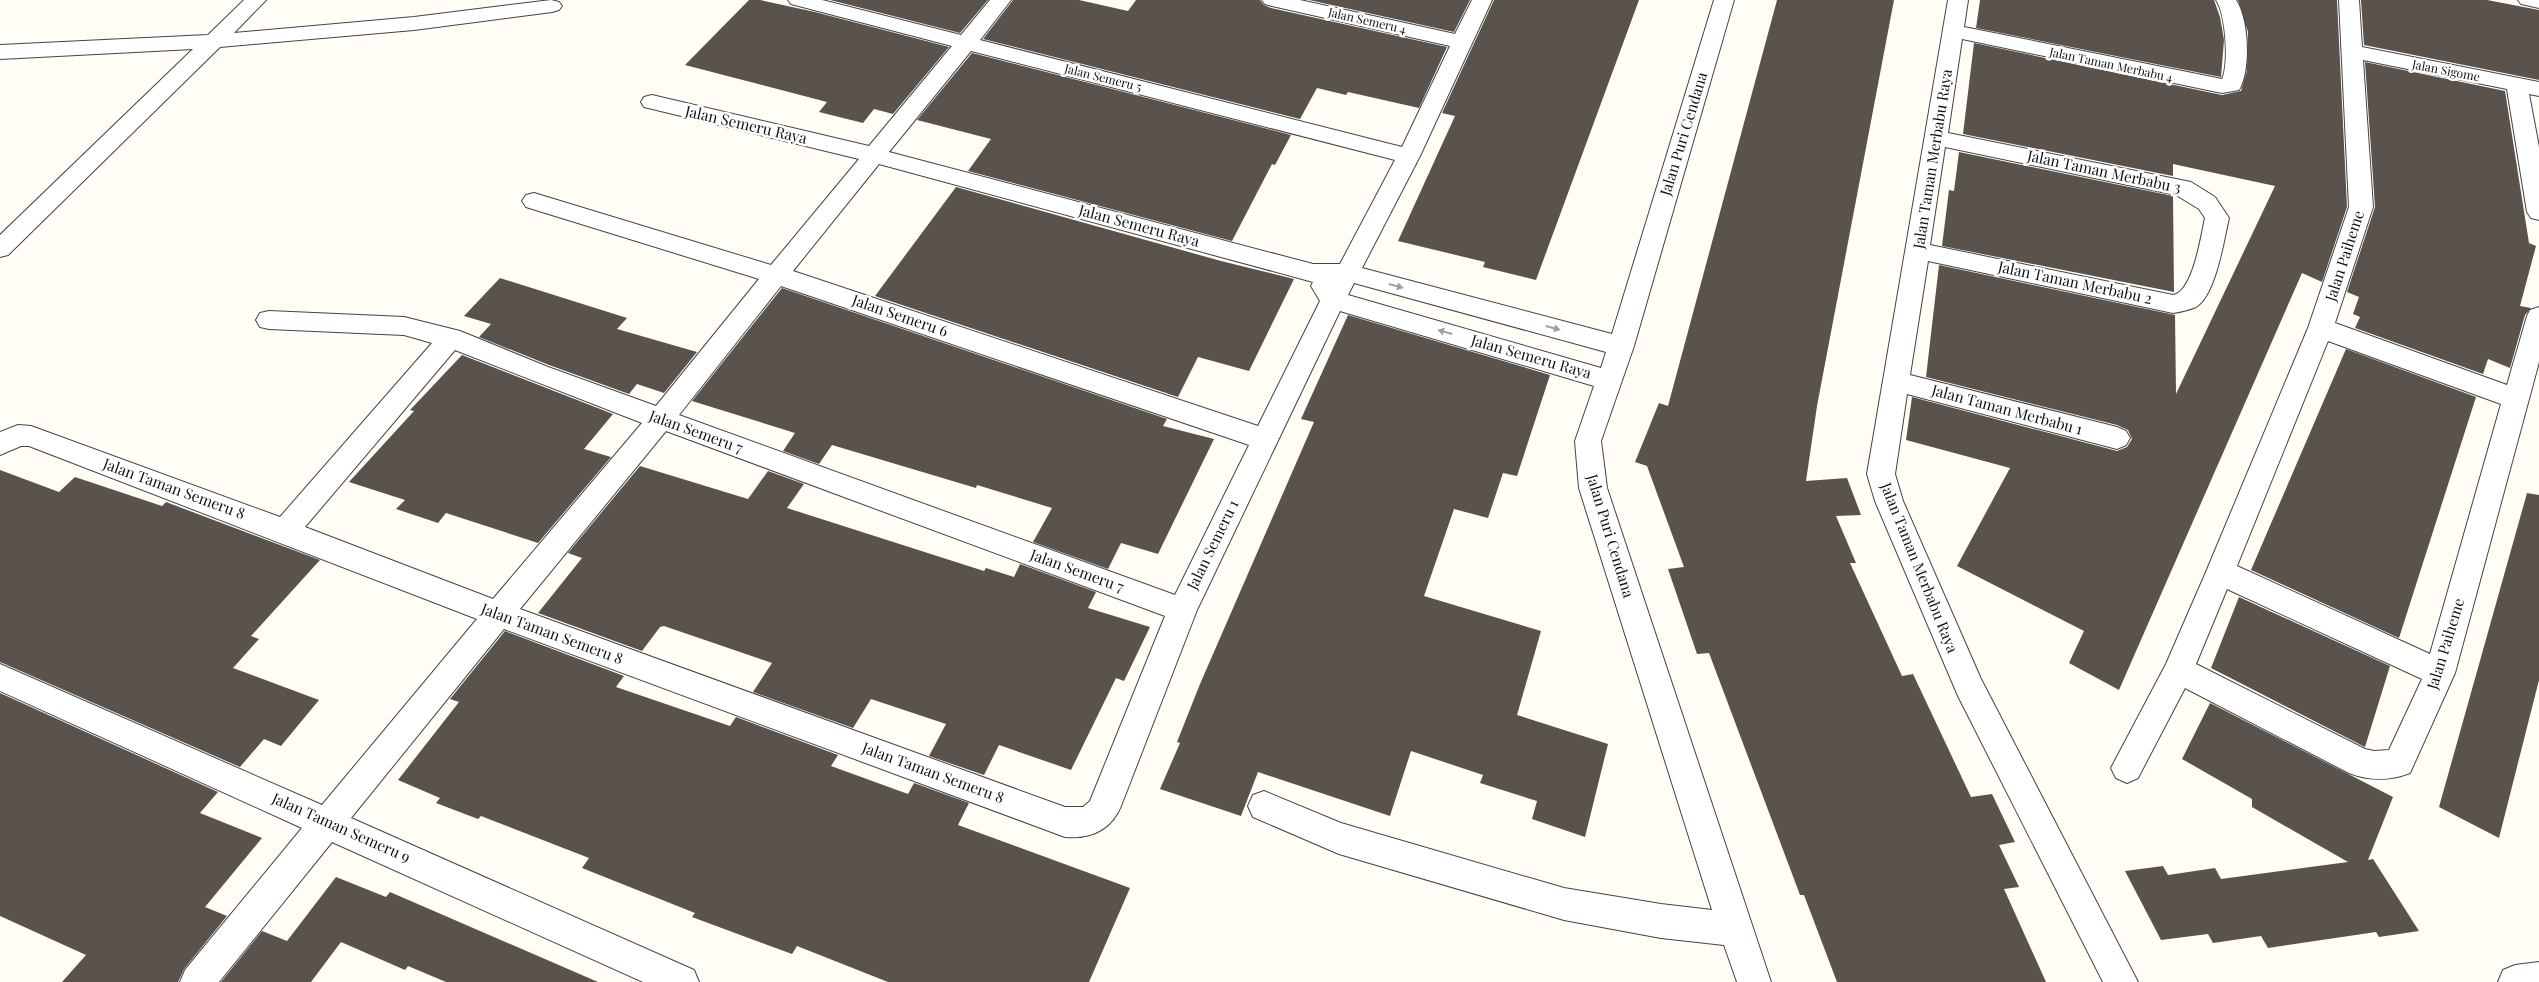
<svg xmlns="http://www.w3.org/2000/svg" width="2539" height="982" font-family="'Playfair Display',serif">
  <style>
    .building { fill: #5a524d }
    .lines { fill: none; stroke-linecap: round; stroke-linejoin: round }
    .street-casing { stroke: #444; stroke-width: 2 }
    .street { fill: #fff; fill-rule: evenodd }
    .oneway { fill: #a0a0a0 }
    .labels { text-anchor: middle; stroke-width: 5; stroke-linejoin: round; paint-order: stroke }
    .far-street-label { font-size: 12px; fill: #111; stroke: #fff }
    .street-label { font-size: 15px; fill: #111; stroke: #fff }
  </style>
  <rect width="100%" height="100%" fill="#fffdf5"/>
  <path class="building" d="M749,0H760L815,12L949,47L893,114L874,109L863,123L819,112L827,102L685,65Z
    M830,0H988L960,33Z
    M1013,0H1079L1128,11L1136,0H1260L1264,5L1271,8L1447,47L1419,108L1348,92L1346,95L1317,88L1300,119L983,39Z
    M1309,0H1470L1454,32Z
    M1494,0H1639L1536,280L1483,267L1485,262L1398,241L1455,116L1442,113Z
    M1777,0H1894L1817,406L1806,481L1847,478L1861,515L1836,516L1856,563H1850L1902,676L1913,674L1971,797L1992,794L2015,842L1999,845L2019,887L2004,889L2046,982H1837L1804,895H1800L1709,653L1697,654L1668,569L1684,567L1647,466L1635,462L1659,403L1668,406Z
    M1980,0H2214L2220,17L2224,40L2221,77L1976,28Z
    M2238,0H2337L2347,207L2322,282L2302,273L2119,690L2069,663L2084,631L1957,566L2010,468L1906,440L1912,397L2117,451L2127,447L2132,439L2128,430L2117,425L1926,377L1939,265L2175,315L2176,394L2275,186L2173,164V176L1963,134L1974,43L2222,95L2241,91L2247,71L2248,32Z
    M2361,0H2487L2539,10V80L2364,45Z
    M972,53L1291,135L1275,165L1272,164L1232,241L968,171L991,139L917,120Z
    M2365,62L2505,91L2529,243L2536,246L2520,306L2531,308L2525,315L2510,368L2488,359L2483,374L2355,328L2360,317L2353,314L2359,297L2347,292L2375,207Z
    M1959,152L2173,196L2174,292L1942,246L1949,190L1954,191Z
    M956,187L1221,261L1294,279L1249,371L1198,357L1178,397L875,296Z
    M500,278L627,318L617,329L697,352L664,393L637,384L629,394L549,365L479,337L491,324L464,316Z
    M782,288L1167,419L1163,426L1214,439L1158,554L1121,543L1108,569L1033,542L1052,508L977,485L976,488L832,445L819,464L783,451L795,433L692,401Z
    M1348,315L1550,375L1517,476L1503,473L1488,518L1454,509L1424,596L1541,631L1517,715L1608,744L1585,837L1532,819L1537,801L1480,783L1483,775L1411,751L1390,816L1258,772L1241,816L1160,789L1180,743L1177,742L1200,684L1314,422L1301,419Z
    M2346,349L2476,397L2399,638L2251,570Z
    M462,355L613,414L584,449L611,457L538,543L446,513L438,523L396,509L405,500L349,482L414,411L410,410Z
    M640,466L748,499L768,471L804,484L787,508L984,571L986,568L1014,577L1020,564L1096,592L1088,608L1150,627L1124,681L1116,678L1071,770L999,745L984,775L929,756L946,724L871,699L853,728L753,692L772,663L664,626L660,627L642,651L538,613L582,558L568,553Z
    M0,470L59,492L75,477L162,506L166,502L320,560L251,636L259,639L233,668L319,700L281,746L264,739L240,767L0,662Z
    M2527,493L2539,495V680L2499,838L2439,807Z
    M2239,597L2390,666L2365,747L2211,668Z
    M505,631L624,676L616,687L730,726L736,717L838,755L831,766L908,794L914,783L969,803L958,825L1130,888L1089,982H888L797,946L792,954L692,917L695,913L582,868L589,858L481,816L478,819L436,803L440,798L398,780L459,702L450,699Z
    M0,693L218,792L200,813L262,838L205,907L227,916L184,969L178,982H62L86,955L0,916Z
    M2210,703L2393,797L2368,860L2373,859L2419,931L2379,937L2376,932L2268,948L2261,936L2213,943L2208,934L2161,940L2125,871L2163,866L2168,875L2215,868L2221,879L2348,862L2252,807V799L2182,759Z
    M336,877L386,897L390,892L598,982H446L408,966L405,970L341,942L311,982H221L262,931L287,941Z"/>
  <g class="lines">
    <defs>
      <path id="street" d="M244,0H266L234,33L414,17L551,0L559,2L562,6L559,10L552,12L414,30L220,47L8,255L0,257V235L193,49L0,59V45L208,35Z
        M788,0H822L961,35L990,0H1011L980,40L1402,147L1450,46L1272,6L1265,4L1262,0H1300L1455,34L1472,0H1492L1420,156L1362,268L1612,334L1714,0H1734L1634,346L1601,441L1607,488L1771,982H1737L1724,945L1661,938L1564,920L1339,854L1253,817L1248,806L1253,795L1264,791L1341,823L1564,888L1661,904L1712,910L1579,488L1575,441L1594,386L1340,311L1197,610L1121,806C1111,830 1091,839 1065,837L504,629L351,818L694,970L699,982H643L332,842L219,982H180L185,970L302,828L0,691V664L322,805L477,619L29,446H21L0,455V432L18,425L31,426L280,517L432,343L404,335L269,329L260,327L256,320L260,313L269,311L404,317L460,331L548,367L656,406L759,279L526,207L522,201L526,195L534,193L771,265L859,159L644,107L641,102L644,97L652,95L869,146L952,46L791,4ZM971,51L1395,160L1340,264H1313L889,152ZM879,164L1313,282L1311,286L1320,301L1258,426L793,271ZM1354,283L1606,352L1601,368L1348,295ZM781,286L1249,445L1175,595L679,415ZM455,350L642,423L493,599L305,527ZM666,431L1165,616L1090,801L1083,807H1065L520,609Z
        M1948,0H1968L1964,27L2222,79C2229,64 2226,15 2216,0H2236C2249,19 2251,71 2239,90L2222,93L1962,39L1948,133L2191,182L2215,197L2229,218C2224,239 2216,295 2196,307C2189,310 2180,312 2173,313L1928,261L1910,375L2117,427L2126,431L2130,438L2126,445L2117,449L1907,394L1895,474L1903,501L1981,679L2138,982H2103L1958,696L1875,501L1867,474ZM1945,147L2176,195L2199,209L2205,218C2201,236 2193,292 2173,295L1930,245Z
        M2339,0H2359L2362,47L2539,82V96L2529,94L2539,147V220L2531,218L2527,212L2507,89L2363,60L2373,207L2335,323L2507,385L2527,316L2530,310L2539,307V362L2455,673L2410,773C2389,781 2370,781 2349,773L2185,688L2138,778L2127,783L2116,778L2111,768L2166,664L2206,572L2308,328L2349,207ZM2328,341L2501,404L2430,654L2237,566ZM2227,589L2422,679L2389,750L2374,751L2365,749L2196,664Z
        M2518,0H2539V8L2521,4Z
        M2539,962V982H2498L2503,970L2515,965Z"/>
    </defs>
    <use href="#street" class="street-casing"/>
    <use href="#street" class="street"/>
  </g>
  <defs><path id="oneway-solid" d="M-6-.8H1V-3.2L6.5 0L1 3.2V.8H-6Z" transform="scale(1.25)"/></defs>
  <g class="oneway">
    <use href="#oneway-solid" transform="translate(1396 286) rotate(15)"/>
    <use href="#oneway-solid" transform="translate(1553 328) rotate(15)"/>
    <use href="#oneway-solid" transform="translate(1445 332) rotate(-164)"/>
  </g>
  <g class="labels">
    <g class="far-street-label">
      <text transform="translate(1367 21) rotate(13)" y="4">Jalan Semeru 4</text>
      <text transform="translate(2111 65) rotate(12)" y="4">Jalan Taman Merbabu 4</text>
      <text transform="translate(2446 71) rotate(11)" y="4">Jalan Sigome</text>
      <text transform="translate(1103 78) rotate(14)" y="4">Jalan Semeru 5</text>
    </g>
    <g class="street-label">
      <text transform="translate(746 125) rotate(13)" y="5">Jalan Semeru Raya</text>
      <text transform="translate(1684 134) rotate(-73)" y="5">Jalan Puri Cendana</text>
      <text transform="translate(1933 159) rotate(-81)" y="5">Jalan Taman Merbabu Raya</text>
      <text transform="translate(2104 172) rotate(12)" y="5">Jalan Taman Merbabu 3</text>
      <text transform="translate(1139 226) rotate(15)" y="5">Jalan Semeru Raya</text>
      <text transform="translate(2345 256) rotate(-72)" y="5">Jalan Paiheme</text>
      <text transform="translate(2075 283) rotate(12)" y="5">Jalan Taman Merbabu 2</text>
      <text transform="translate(900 316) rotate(19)" y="5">Jalan Semeru 6</text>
      <text transform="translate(1531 357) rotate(16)" y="5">Jalan Semeru Raya</text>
      <text transform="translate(2007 410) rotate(15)" y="5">Jalan Taman Merbabu 1</text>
      <text transform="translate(696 432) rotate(20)" y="5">Jalan Semeru 7</text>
      <text transform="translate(174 489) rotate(20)" y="5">Jalan Taman Semeru 8</text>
      <text transform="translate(1610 536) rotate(73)" y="5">Jalan Puri Cendana</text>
      <text transform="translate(1213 545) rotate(-64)" y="5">Jalan Semeru 1</text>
      <text transform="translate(1919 568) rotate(68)" y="5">Jalan Taman Merbabu Raya</text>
      <text transform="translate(1077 571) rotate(20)" y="5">Jalan Semeru 7</text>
      <text transform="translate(552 634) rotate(20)" y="5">Jalan Taman Semeru 8</text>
      <text transform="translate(2446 644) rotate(-73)" y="5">Jalan Paiheme</text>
      <text transform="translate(933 773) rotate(20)" y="5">Jalan Taman Semeru 8</text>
      <text transform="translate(341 828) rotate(24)" y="5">Jalan Taman Semeru 9</text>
    </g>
  </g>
</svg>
